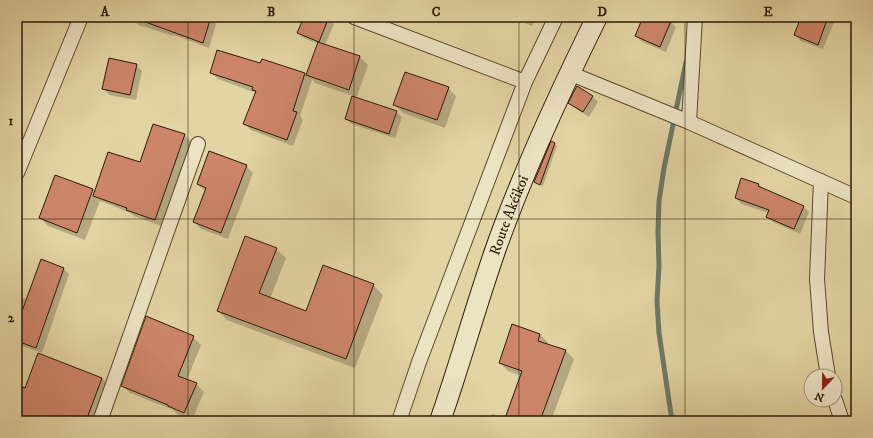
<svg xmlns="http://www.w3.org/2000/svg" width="873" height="438" font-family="'IM FELL DW Pica',serif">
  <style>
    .shadow { fill: #0003 }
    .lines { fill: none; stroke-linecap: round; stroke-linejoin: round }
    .stream { stroke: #6b7969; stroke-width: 5 }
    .building { fill: #cd856a; stroke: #2b1b06 }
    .street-casing { stroke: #59492d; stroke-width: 16 }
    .secondary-casing { stroke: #2b1b06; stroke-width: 22 }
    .street { stroke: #ede3c3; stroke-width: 14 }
    .secondary { stroke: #ede3c3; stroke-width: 20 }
    .grid { fill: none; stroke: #2b1b06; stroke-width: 1; stroke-opacity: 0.55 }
    .labels { text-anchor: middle; stroke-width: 4; stroke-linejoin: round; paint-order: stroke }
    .street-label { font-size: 15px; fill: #2b1b06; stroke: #ede3c3 }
    .neatline { fill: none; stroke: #2b1b06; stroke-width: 1.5 }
    .grid-label { font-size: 13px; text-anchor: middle; font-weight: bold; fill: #2b1b06 }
  </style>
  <rect width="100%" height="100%" fill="#e3d4a3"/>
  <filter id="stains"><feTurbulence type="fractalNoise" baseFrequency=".005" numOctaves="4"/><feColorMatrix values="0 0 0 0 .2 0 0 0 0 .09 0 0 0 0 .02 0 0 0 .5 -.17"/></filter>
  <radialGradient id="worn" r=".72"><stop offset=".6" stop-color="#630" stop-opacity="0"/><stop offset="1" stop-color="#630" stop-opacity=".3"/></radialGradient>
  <path class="shadow" d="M133,17H218L209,48L174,35L173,36L138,25L133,19Z
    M305,17H323L328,19L334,24L325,45L360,57L368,65L356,99L396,112L402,117L395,138L351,124L346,118L353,96L315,83L312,80L300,116L303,120L293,146L251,130L244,123L256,93L218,79L211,73L261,65L262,60L305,74L307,76L318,44L304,38L299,33Z
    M515,17H536L532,26L519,21Z
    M644,17H659L671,22L676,27L666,52L642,42L636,36Z
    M802,17H836L823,49L801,41L795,35Z
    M136,65L142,71L136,100L109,95L104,89Z
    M448,88L456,96L445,128L403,113L395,105Z
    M592,96L598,102L589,117L575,108L570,103Z
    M154,125L185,135L191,142L161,226L134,216L131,213L100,201L85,240L48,226L40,218L55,176L93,190L95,192L140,164Z
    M555,144L557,146L543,186L535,182Z
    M246,166L253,173L228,239L201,229L194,222L205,191L198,184Z
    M759,185L763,189L804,207L809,212L800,234L773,222L767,217L769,213L741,204L736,198Z
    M276,249L286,258L270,299L306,312L373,285L383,295L355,368L227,320L218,311Z
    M41,260L64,269L69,274L42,353L17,344V296L26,299Z
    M513,325L540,334L548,343L547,345L566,351L574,359L551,421H489L492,414L506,419L522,376L508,371L500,363Z
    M193,337L201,345L187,380L196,384L204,392L192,420L177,414L173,410L130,393L123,386Z
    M39,355L102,378L108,385L99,421H17V407L26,389Z"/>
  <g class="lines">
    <path class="stream" d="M672,421L659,333L657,301L659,266L658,232L659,201L664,168L686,62"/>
  </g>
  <path class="building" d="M138,17H211L203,43L137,19Z
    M304,17H329L319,42L297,33Z
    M643,17H662L671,21L660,47L635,36Z
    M801,17H828L818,45L794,35Z
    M318,42L360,56L349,90L306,75Z
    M217,50L260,63L262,59L305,73L293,111L297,112L287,140L243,124L256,91L252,90L253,87L210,73Z
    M109,58L137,64L130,95L102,89Z
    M405,72L449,87L437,120L393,105Z
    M577,86L593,96L583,112L568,103Z
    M352,96L397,111L389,134L345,119Z
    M153,124L185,134L155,220L126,210L127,208L93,196L108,152L140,162Z
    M551,141L555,143L540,185L534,182Z
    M209,151L247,165L221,233L193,222L206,188L197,184Z
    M55,175L93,189L77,233L39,218Z
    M741,178L759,184L758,186L804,206L794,229L766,217L769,210L735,198Z
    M245,236L277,248L259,293L306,311L323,265L374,284L346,359L217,311Z
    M41,259L64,268L36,348L17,341V325Z
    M146,316L194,336L178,376L197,383L184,413L168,406V405L121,386Z
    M512,324L540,334L538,341L566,350L540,421H504L522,371L499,363Z
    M38,353L102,378L86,421H17V404L23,387L25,388Z"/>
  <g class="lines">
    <defs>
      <path id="street" d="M354,17L525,82L419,362L399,421
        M569,73L689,122L856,197
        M525,82L556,17
        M689,122L695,17
        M17,173L81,17
        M821,181L817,279L821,332L828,376
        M835,400L842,421
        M100,421L198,144"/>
      <g id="secondary">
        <path id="s1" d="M440,421C460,364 476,305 496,248C524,169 560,92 597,17"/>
      </g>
    </defs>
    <use href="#street" class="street-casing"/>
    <use href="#secondary" class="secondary-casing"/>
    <use href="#street" class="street"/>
    <use href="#secondary" class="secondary"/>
  </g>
  <path class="grid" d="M188,17V421M354,17V421M519,17V421M685,17V421M17,219H856"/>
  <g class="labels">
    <g class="street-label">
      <text dy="5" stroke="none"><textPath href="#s1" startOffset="217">Route Akéikoi</textPath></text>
    </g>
  </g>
  <rect width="873" height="438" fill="none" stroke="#e3d4a3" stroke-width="44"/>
  <g transform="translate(823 388) rotate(202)"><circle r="19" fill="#ede3c3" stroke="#9f9377"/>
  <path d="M0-3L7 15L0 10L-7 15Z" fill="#8f2418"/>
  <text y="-6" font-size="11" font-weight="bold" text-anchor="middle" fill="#2b1b06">N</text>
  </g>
  <rect x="22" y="22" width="829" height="394" class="neatline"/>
  <g class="grid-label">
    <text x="105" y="16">A</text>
    <text x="271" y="16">B</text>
    <text x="436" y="16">C</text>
    <text x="602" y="16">D</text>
    <text x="768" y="16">E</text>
    <text x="11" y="125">1</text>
    <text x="11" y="322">2</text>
  </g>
  <rect width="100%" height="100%" filter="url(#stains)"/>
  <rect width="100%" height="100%" fill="url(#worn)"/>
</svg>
